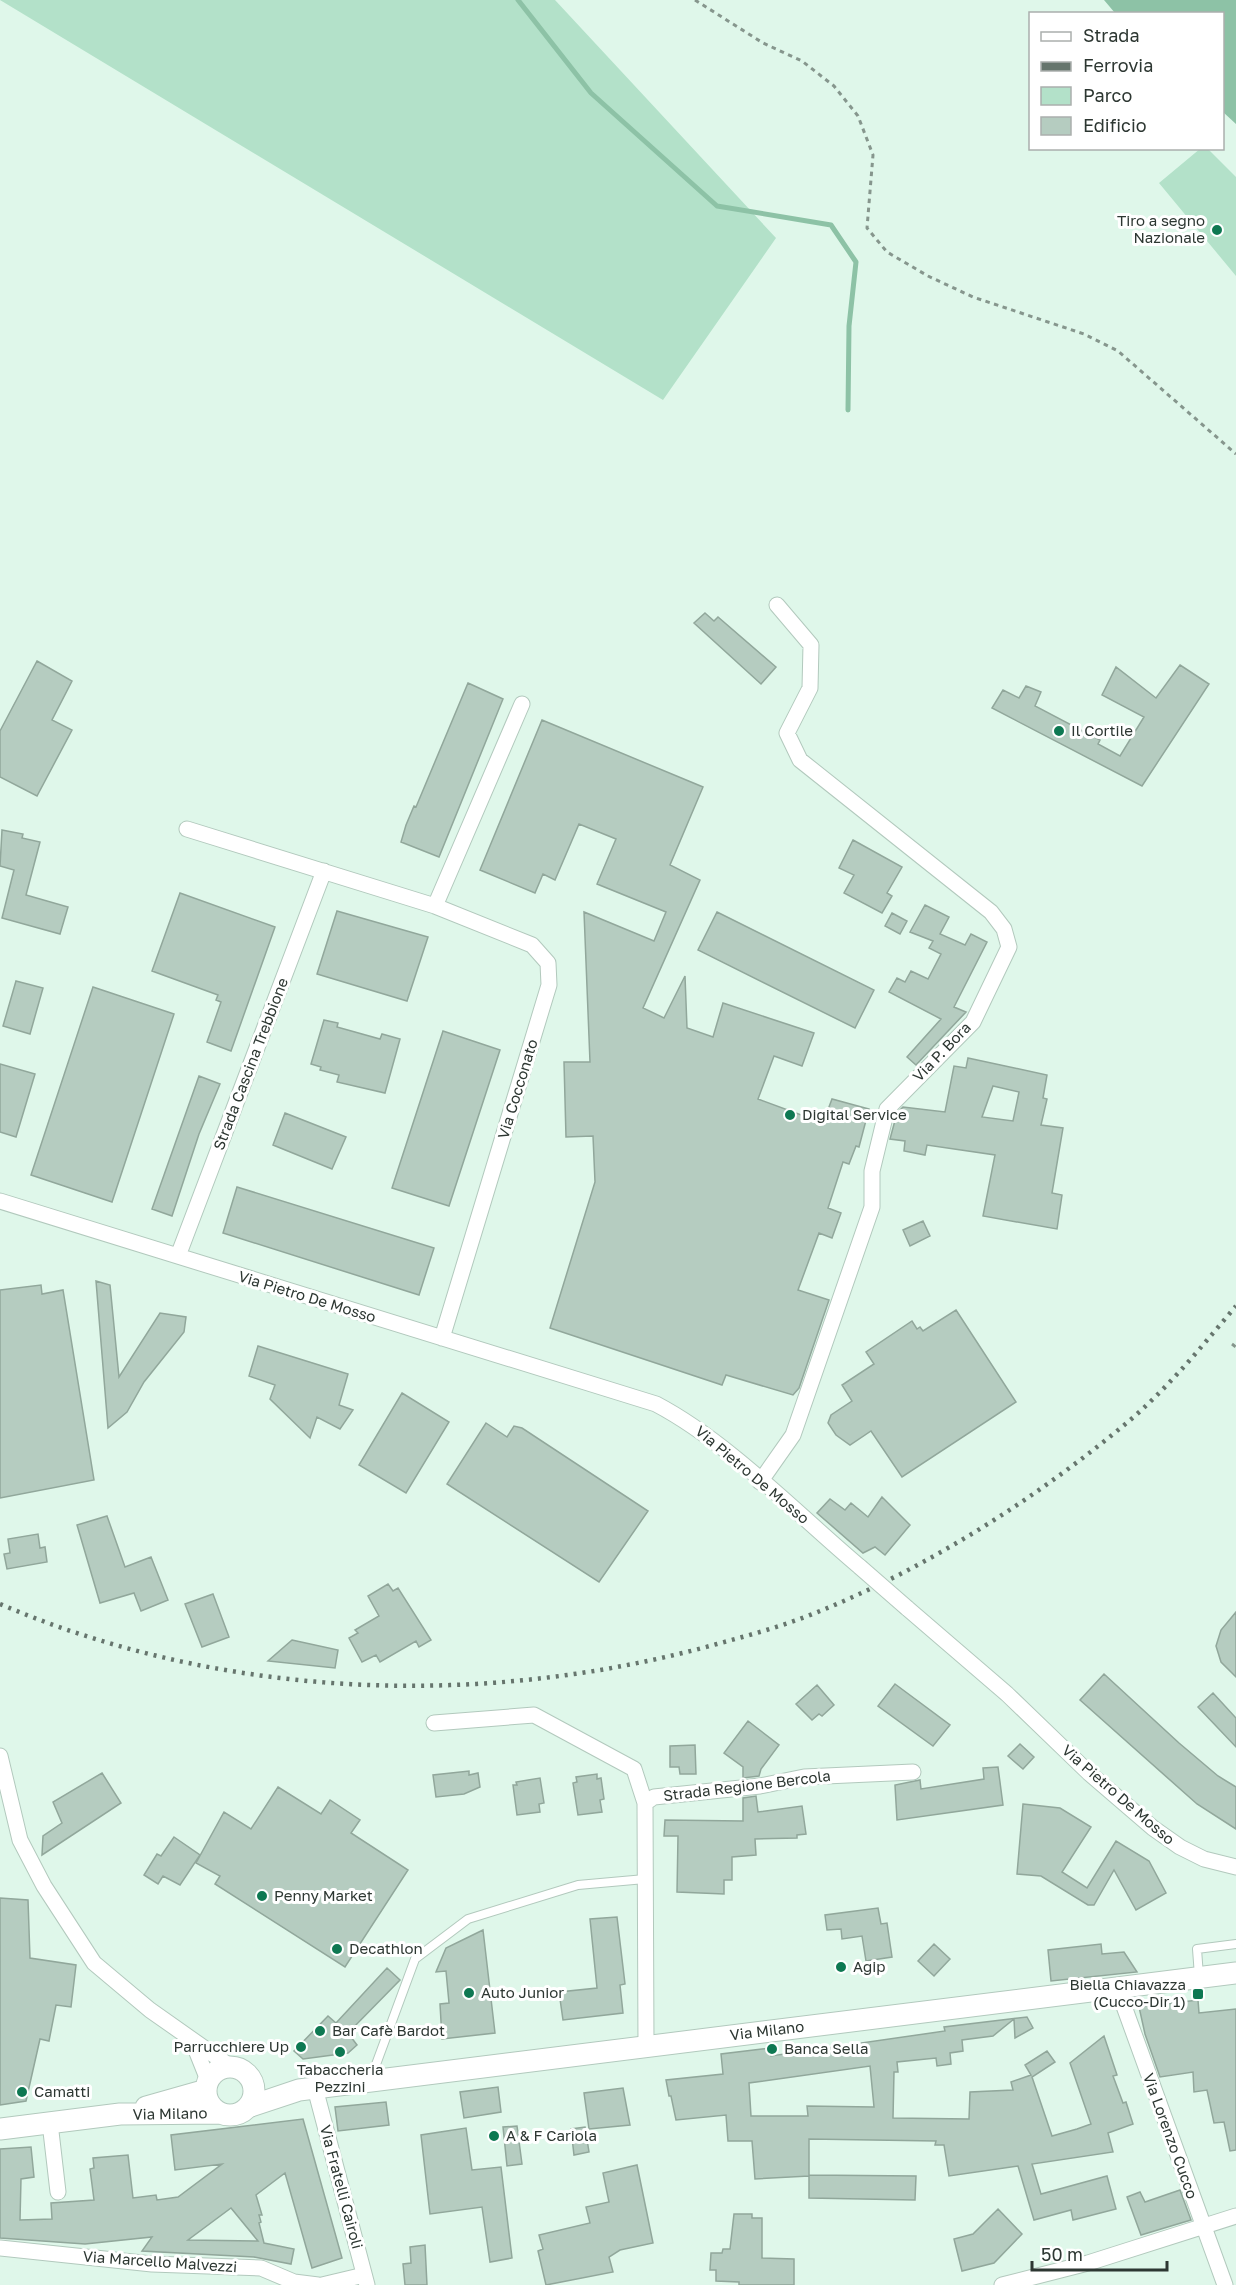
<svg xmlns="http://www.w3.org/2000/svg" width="1236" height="2285" font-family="'Golos Text',sans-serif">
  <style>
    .green { fill: #b3e1c9 }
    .water { fill: #8dc2a6 }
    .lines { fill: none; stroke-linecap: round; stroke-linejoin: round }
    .stream { stroke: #8dc2a6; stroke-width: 5 }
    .building { fill: #b5ccc0; stroke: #91a79b; stroke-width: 1.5; fill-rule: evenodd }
    .service-casing { stroke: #b2c9bd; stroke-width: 10 }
    .minor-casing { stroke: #b2c9bd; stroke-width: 17 }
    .secondary-casing { stroke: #b2c9bd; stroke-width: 23 }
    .path { stroke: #86968d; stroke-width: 3; stroke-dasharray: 4.5 4.5; stroke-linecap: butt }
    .service { stroke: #fff; stroke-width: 8 }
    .minor { stroke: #fff; stroke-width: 15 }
    .secondary { stroke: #fff; stroke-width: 21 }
    .rail { stroke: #66756d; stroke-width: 4.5; stroke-dasharray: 3 6; stroke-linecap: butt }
    .minor-bridge-casing { stroke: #b2c9bd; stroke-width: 17; stroke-linecap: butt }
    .minor-bridge { stroke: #fff; stroke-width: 15 }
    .poi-dot { fill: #0e7852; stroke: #fff; stroke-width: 2 }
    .labels { text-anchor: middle; stroke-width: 6; stroke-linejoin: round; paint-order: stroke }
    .poi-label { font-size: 15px; fill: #2d3732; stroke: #fff; text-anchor: start }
    .street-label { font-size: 15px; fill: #2d3732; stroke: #fff }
  </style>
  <rect width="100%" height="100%" fill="#dff7ea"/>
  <path class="green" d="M0,0H555L776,238L663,400Z
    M1201,148L1208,149L1236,177V276L1159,183Z"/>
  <path class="water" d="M1104,0H1236V124L1223,112L1222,14L1115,13Z"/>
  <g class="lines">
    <path class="stream" d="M518,0L591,93L717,206L831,225L856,262L849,326L848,410"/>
  </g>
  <path class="building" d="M705,613L714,621L718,617L776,667L761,684L694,623Z
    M37,661L72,681L52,720L72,730L37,796L0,777V731Z
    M1180,665L1209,684L1142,786L992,708L1003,690L1019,698L1026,686L1041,692L1035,706L1100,740L1098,744L1120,756L1144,717L1102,695L1116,667L1156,698Z
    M468,683L503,699L439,857L401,842L406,825L414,806L416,807Z
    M542,720L703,787L670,865L700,880L643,1008L664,1018L685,976L687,1028L713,1037L723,1003L814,1033L802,1066L774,1056L758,1099L823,1123L832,1099L869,1109L859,1147L856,1146L849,1164L843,1162L828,1208L841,1213L832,1238L819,1233L798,1290L829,1300L799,1388L793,1395L726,1375L722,1385L550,1328L595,1182L593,1136L566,1137L564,1062H590L584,912L654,941L666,912L597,884L616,839L579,824L555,880L543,874L535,893L480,870Z
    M2,830L23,834L22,838L40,842L26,895L68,907L60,934L2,918L14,870L0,866Z
    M853,840L902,867L887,893L892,896L882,913L844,893L854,875L839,868Z
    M180,893L275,927L231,1051L207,1042L221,1002L216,1000L218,995L152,971Z
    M925,905L949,917L940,934L965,945L971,934L987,942L954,1007L966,1012L916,1065L907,1057L941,1019L889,992L897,978L905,982L911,971L928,979L941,954L929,948L933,941L910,932Z
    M337,911L428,937L407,1001L317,974Z
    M717,912L874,990L855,1028L698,950Z
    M892,913L907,921L900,934L885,926Z
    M16,981L43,988L30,1034L3,1026Z
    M93,987L174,1014L112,1202L31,1175Z
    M324,1020L338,1023L337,1027L380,1039L382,1034L400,1039L385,1093L337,1082L339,1075L320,1070L321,1067L311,1064Z
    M443,1031L500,1050L449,1206L392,1188Z
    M968,1058L1047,1075L1043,1098L1047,1099L1041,1125L1063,1128L1052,1193L1062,1195L1057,1229L983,1216L995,1155L927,1145L925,1155L904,1151L905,1141L890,1139L897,1113L903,1107L945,1112L954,1066L966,1068ZM993,1086L1019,1092L1013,1121L982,1117Z
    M0,1064L35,1074L16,1137L0,1132Z
    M199,1076L220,1084L199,1134L172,1216L152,1209Z
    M285,1113L346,1137L332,1169L273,1145Z
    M237,1187L434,1248L419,1295L223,1233Z
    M923,1221L930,1236L910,1246L903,1230Z
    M96,1281L110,1285L119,1377L160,1313L186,1317L184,1332L144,1382L127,1412L108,1428Z
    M41,1285L42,1294L63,1290L94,1480L0,1498V1290Z
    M956,1310L1016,1402L902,1477L871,1431L850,1445L836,1435L828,1423L831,1415L852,1401L842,1385L874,1364L866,1352L912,1321L917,1329L920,1327L923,1331Z
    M258,1346L348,1374L339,1405L353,1410L340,1429L317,1417L310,1438L270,1399L275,1385L249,1376Z
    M402,1393L449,1422L406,1493L359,1465Z
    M486,1423L507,1437L514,1426L522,1428L648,1511L599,1582L447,1484Z
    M882,1497L910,1525L885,1555L875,1547L863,1553L817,1513L830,1499L845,1510L851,1503L868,1517Z
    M107,1516L125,1567L151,1557L168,1600L141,1611L134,1593L100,1603L77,1525Z
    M38,1534L40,1548L45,1547L47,1562L7,1569L4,1554L10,1553L8,1539Z
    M388,1584L393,1591L398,1588L431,1640L419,1647L416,1641L380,1662L376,1655L362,1662L349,1638L358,1633L355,1630L379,1616L368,1596Z
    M213,1594L229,1637L202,1647L185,1604Z
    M1236,1612V1677L1221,1662L1216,1646L1221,1630Z
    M292,1640L338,1650L335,1668L268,1661Z
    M1104,1674L1179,1743L1218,1776L1236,1787V1829L1197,1804L1080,1700Z
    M895,1684L950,1725L933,1746L878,1706Z
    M817,1685L834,1705L822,1716L819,1714L812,1720L796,1704Z
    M1213,1693L1236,1718V1747L1198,1707Z
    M748,1721L779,1745L761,1769L759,1776L743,1778V1767L724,1753Z
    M1020,1744L1034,1757L1023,1769L1008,1756Z
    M695,1745L696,1774H680L679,1767H670V1746Z
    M998,1767L1003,1805L897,1820L895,1785L920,1780L921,1789L984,1779L983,1768Z
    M469,1771V1775L478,1773L480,1787L464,1794L436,1797L433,1775Z
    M102,1773L121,1803L42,1855L43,1836L62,1823L53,1802Z
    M597,1774V1779L601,1778L604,1799L600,1800L602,1812L578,1815L573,1783L577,1782L576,1777Z
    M540,1778L544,1803L539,1804L540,1812L517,1815L513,1785H517L516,1782Z
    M278,1787L321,1814L330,1800L360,1820L351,1833L408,1870L345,1967L215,1884L220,1876L196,1863L224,1812L251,1829Z
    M756,1796L758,1812L802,1806L806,1834L797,1835V1838L755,1839L756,1855L732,1857V1880H724V1894L677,1892L678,1836H664L665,1820L743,1821V1798Z
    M1023,1804L1060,1808L1091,1827L1062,1872L1087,1888L1116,1841L1149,1861L1166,1893L1136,1910L1114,1870L1094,1905H1088L1041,1876L1017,1874Z
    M174,1837L200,1855L180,1885L163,1876L158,1884L144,1875L157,1854L161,1856Z
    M0,1898L28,1900L30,1958L76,1965L71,2007L56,2005L49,2041L40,2039L26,2101L0,2105Z
    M878,1908L881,1924L887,1923L892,1957L866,1961L862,1936L842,1939L841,1929L827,1930L825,1915Z
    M617,1917L625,1984L620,1985L623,2013L563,2020L559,1992L597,1988L590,1919Z
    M483,1930L495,2033L442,2039L440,2004L449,2003L446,1971L436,1972L446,1948Z
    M934,1944L950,1959L934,1976L918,1961Z
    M1101,1944L1102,1954L1124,1952L1137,1972L1051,1981L1048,1950Z
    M387,1968L400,1980L348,2033L357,2045L348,2053L303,2059L294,2051L328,2016L336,2023Z
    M1198,2000L1199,2013L1236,2009V2150L1230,2151L1224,2122L1214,2123L1207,2090L1194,2092L1193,2072L1160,2077L1145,2034L1139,2007Z
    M1027,2017L1033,2028L1015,2038L1014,2019L993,2036L962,2040L963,2051L950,2053L951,2064L937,2066L936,2058L897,2062L898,2072H894L893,2118L969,2119L970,2092L1013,2090L1011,2082L1031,2075L1025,2065L1047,2051L1055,2062L1032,2077L1052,2136L1077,2129L1091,2124L1070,2063L1104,2036L1117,2075L1113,2076L1123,2103L1126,2102L1133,2124L1108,2133L1113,2152L1032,2164L1041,2194L1107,2176L1116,2209L1073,2220L1071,2210L1034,2220L1018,2166L949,2176L944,2145H935L936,2141L809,2139V2175L916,2176L915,2200L809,2198V2176L755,2179L752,2141H728L726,2115L676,2120L671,2096H669L666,2080L723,2074L721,2054L771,2048V2056L945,2031L944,2027ZM870,2066L874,2107L807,2106L808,2116H751L749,2083Z
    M498,2087L501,2112L464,2118L460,2092Z
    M623,2088L630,2125L589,2129L584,2093Z
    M386,2102L389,2125L338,2131L335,2107Z
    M303,2119L342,2258L312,2268L285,2173L256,2195L262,2215H259L261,2222L259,2223L264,2243L294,2249L291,2264L254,2257L142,2251L152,2237L85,2244L0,2238V2149L31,2147L34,2177L21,2179L20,2220L52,2219L51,2203L94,2200L90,2169L94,2168L93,2158L128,2155L133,2198L156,2195L157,2200L178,2197L222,2164L175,2170L171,2135ZM231,2208L258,2241L188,2240Z
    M517,2126L522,2164L507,2166L503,2127Z
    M585,2127L589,2152L574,2155L571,2129Z
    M466,2128L472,2170L501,2167L512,2258L490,2262L482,2207L430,2214L421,2135Z
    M637,2165L653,2243L620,2250L609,2257L613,2272L546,2285L538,2251L543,2249L539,2235L590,2223L586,2207L609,2202L603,2173Z
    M1180,2190L1191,2220L1141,2235L1127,2197L1140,2192L1145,2202Z
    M998,2209L1022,2234L994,2263L962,2271L954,2239L973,2234Z
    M734,2214H752V2218H762V2258L794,2259V2285H739V2282L716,2281V2270H710L711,2253H722L723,2249H730Z
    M425,2245L427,2285H405L403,2264L411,2263L410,2247Z"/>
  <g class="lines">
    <defs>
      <path id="service" d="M1199,1976L1197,1949L1236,1944
        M371,2078L415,1959L468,1919L578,1885L645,1879"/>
      <path id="minor" d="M187,829L435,906L532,945L548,963L549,985L442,1338
        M435,906L522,704
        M0,1201L656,1404C728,1442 796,1513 860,1567
        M178,1256L324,871
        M760,1482L793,1435L872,1207V1171L887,1109L973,1022L1009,947L1004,929L991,912L800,760L787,733L810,688L811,645L777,605
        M907,1608L1007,1694L1089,1773L1153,1828L1180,1847L1204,1859L1236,1867
        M434,1723L534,1715L634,1769L645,1803
        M0,1756L20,1840L44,1886L94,1963L150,2010L231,2067
        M1117,1987L1225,2285
        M192,2040L208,2080
        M646,2046L645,1803L654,1797L760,1786L804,1777L913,1772
        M315,2088L367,2285
        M50,2123L58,2192
        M0,2248L152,2264L261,2268L294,2282L318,2285
        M322,2285L364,2275
        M1002,2285L1088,2263L1236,2216"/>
      <path id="secondary" d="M206 2091a24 24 0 1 1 48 0a24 24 0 1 1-48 0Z
        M146,2107L206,2090
        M248,2107L299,2090L1236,1973
        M0,2129L120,2114L220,2113"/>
    </defs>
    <use href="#service" class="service-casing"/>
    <use href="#minor" class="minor-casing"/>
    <use href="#secondary" class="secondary-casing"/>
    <path class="path" d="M695,0L763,43L802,61L834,86L858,116L873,155L867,228L887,252L928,276L973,297L1084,334L1118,351L1236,454
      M1232,1344L1236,1347"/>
    <use href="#service" class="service"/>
    <use href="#minor" class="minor"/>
    <use href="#secondary" class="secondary"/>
    <path class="rail" d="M0,1604C225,1700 483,1709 717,1644C750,1635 783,1626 815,1613C926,1569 1037,1498 1129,1421C1169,1387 1202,1346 1236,1306"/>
    <defs>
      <path id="minor-bridge" d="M860,1567L907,1608"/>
    </defs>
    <use href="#minor-bridge" class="minor-bridge-casing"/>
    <use href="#minor-bridge" class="minor-bridge"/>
  </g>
  <g class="poi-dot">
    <circle cx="1217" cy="230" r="6"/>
    <circle cx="1059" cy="731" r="6"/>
    <circle cx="790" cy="1115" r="6"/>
    <circle cx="262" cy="1896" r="6"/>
    <circle cx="337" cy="1949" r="6"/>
    <circle cx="841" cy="1967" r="6"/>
    <circle cx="469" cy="1993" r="6"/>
    <rect x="1192" y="1988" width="12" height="12" rx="3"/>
    <circle cx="320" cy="2031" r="6"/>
    <circle cx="301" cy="2047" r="6"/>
    <circle cx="772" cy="2049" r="6"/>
    <circle cx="340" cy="2052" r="6"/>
    <circle cx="22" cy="2092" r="6"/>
    <circle cx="494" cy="2136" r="6"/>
  </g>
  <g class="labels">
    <g class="poi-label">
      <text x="1205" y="226" text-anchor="end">Tiro a segno<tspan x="1205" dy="17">Nazionale</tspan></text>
      <text x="1071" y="736">Il Cortile</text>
      <text x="802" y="1120">Digital Service</text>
      <text x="274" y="1901">Penny Market</text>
      <text x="349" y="1954">Decathlon</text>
      <text x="853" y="1972">Agip</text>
      <text x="1186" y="1990" text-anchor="end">Biella Chiavazza<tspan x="1186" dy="17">(Cucco-Dir 1)</tspan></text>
      <text x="481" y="1998">Auto Junior</text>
      <text x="332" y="2036">Bar Cafè Bardot</text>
      <text x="289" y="2052" text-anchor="end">Parrucchiere Up</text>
      <text x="784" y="2054">Banca Sella</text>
      <text x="340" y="2075" text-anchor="middle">Tabaccheria<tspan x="340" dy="17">Pezzini</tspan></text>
      <text x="34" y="2097">Camatti</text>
      <text x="506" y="2141">A &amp; F Cariola</text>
    </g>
    <g class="street-label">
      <text transform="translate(942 1052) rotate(-46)" y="5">Via P. Bora</text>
      <text transform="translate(251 1064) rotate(-69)" y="5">Strada Cascina Trebbione</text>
      <text transform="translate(518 1089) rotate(-73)" y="5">Via Cocconato</text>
      <text transform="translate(307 1297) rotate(17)" y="5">Via Pietro De Mosso</text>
      <text transform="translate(752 1475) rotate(40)" y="5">Via Pietro De Mosso</text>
      <text transform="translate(747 1786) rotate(-7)" y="5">Strada Regione Bercola</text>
      <text transform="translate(1118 1795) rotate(41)" y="5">Via Pietro De Mosso</text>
      <text transform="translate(767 2031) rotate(-7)" y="5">Via Milano</text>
      <text transform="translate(170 2114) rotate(-1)" y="5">Via Milano</text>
      <text transform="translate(1170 2136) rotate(70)" y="5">Via Lorenzo Cucco</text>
      <text transform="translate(341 2187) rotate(75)" y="5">Via Fratelli Cairoli</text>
      <text transform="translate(160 2262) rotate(4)" y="5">Via Marcello Malvezzi</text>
    </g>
  </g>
  <rect x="1029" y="12" width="195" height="138" fill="#ffffff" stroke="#abafad" stroke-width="1.5"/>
  <rect x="1041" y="32" width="30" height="9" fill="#ffffff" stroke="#abafad" stroke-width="1.5"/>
  <text x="1083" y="42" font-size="18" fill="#2d3732">Strada</text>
  <rect x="1041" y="62" width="30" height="9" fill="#66756d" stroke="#abafad" stroke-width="1.5"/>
  <text x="1083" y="72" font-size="18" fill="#2d3732">Ferrovia</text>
  <rect x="1041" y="87" width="30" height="18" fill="#b3e1c9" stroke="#abafad" stroke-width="1.5"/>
  <text x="1083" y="102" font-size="18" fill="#2d3732">Parco</text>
  <rect x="1041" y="117" width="30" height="18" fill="#b5ccc0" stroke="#abafad" stroke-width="1.5"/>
  <text x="1083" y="132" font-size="18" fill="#2d3732">Edificio</text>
  <path d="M1032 2261v9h135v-9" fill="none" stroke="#2d3732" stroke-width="3"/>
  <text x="1041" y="2261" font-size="18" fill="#2d3732" stroke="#ffffff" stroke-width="4.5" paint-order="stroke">50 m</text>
</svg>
